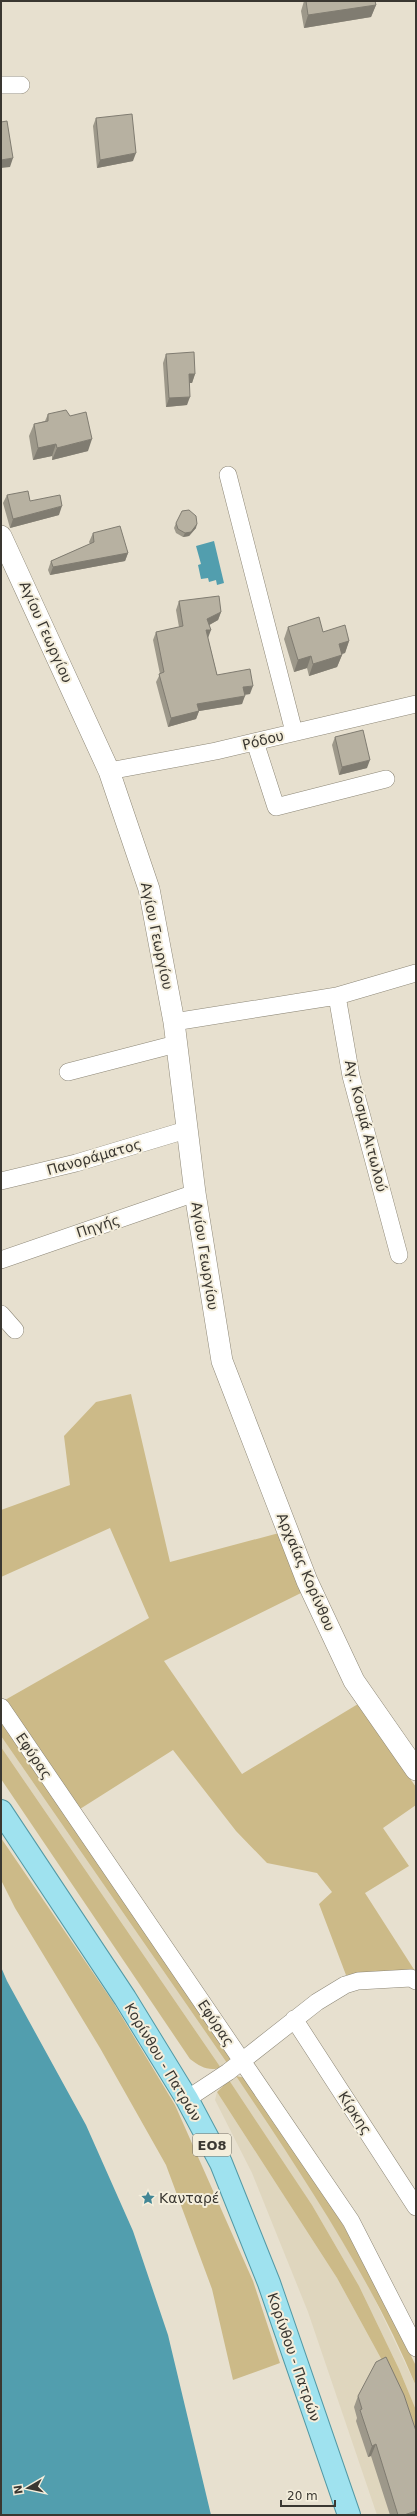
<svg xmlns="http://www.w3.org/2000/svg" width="417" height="2516" font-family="'DejaVu Sans',sans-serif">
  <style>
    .built { fill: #dfd6be }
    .green { fill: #ccba88 }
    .water { fill: #529eae }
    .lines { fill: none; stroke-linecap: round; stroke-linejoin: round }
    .minor-casing { stroke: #8d8777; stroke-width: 18 }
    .tertiary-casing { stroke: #8d8777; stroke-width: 22 }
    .primary-casing { stroke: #5299a5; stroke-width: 24 }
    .minor { stroke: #fff; stroke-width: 17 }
    .tertiary { stroke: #fff; stroke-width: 21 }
    .primary { stroke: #9fe2ef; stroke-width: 22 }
    .wall { fill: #9d988a }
    .shaded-wall { fill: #807c71 }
    .building { fill: #b7b1a1; stroke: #807c71 }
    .labels { text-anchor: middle; stroke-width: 4; stroke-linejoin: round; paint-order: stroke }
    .shield { fill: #f4eedc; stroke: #726e64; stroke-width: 1 }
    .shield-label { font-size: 13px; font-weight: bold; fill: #3a3731 }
    .street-label { font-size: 14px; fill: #3a3731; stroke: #f4eedc }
    .poi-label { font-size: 14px; fill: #3a3731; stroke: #f4eedc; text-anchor: start }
  </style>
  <rect width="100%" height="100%" fill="#e7e0cf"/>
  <path class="built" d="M1,1736L227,2063L221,2068L1,1747Z
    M236,2076L319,2201L366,2281L416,2386V2410L399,2369L359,2286L312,2205L229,2080Z
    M217,2092L337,2278L384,2364L416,2515H377L308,2312L252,2173L215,2100Z"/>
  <path class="green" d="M131,1394L170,1562L279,1533L303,1592L164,1661L242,1774L358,1704L416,1787V1805L383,1828L409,1866L365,1893L415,1971L346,1975L319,1904L332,1892L317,1873L267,1863L236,1831L173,1750L80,1809L5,1700L149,1618L110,1528L1,1577V1510L70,1485L64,1436L96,1402Z
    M1,1721L228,2050L230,2059L227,2063L1,1736Z
    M1,1747L221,2068C207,2071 201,2067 190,2059L1,1779Z
    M1,1838L113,2002L175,2105L253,2281L280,2363L233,2380L212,2289L166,2165L100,2048L15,1908L1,1880Z
    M236,2076L246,2078L326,2195L373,2278L416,2366V2386C370,2275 302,2175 236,2076Z
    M229,2080L312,2205L359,2286L399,2369L416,2410V2443L384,2364L337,2278L217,2092Z"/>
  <path class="water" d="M214,541L224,583L217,585L216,580L209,582L208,578L201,579L198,565L201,564L196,546Z
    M1,1967L7,1981L86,2125L133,2231L168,2335L211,2515H1Z"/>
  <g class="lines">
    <defs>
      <path id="minor" d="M1,85H21
        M228,475L294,732
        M255,742L276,807L386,779
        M109,771L216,751L416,704
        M337,996L351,1076L399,1255
        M174,1022L337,996L416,973
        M68,1072L176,1044
        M1,1181L76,1163L186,1130
        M1,1260L195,1193
        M1,1314L15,1330
        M1,1707L351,2221L416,2348
        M294,2019L416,2207
        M187,2099L228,2072L317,2002L345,1985L358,1981L411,1978L416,1981"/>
      <path id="tertiary" d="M1,536L109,771L149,889L174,1022L195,1193L222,1361L307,1581L354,1681L416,1770"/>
      <path id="primary" d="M1,1811L125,1998L187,2099L221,2163L269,2283L349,2515"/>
    </defs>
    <use href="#minor" class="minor-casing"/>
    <use href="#tertiary" class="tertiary-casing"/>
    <use href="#primary" class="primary-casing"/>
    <use href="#minor" class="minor"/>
    <use href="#tertiary" class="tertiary"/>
    <use href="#primary" class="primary"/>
  </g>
  <path class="wall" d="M304,1H375L376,5L371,17L304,28L301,11Z
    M96,118L133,161L97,168L93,126Z
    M166,354L195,374L192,383H189L187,405L166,407L163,363Z
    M48,414L88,451L52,460V456L33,460L29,436L34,424L45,421Z
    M7,495L30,501L59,515L10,528L3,503Z
    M176,523L196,528L189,536L183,537L176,533L174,528Z
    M93,533L128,553L125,561L50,575L48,570L51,561L90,544L89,542Z
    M179,601L221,612L218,620L209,625L208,638L217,675L250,694L244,695L242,704L199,711L196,719L168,727L156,682L160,674L153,640L156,632L179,627L176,610Z
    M288,627L323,632L349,641L345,653L342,654V655L337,667L309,676L307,668L294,672L284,639Z
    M335,737L367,768L339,775L332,745Z
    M358,2396L416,2515H390L371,2456L368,2457L356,2421L357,2418L354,2407Z"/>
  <path class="shaded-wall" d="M376,5L371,17L304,28L308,15Z
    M136,153L133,161L97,168L100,160Z
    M13,158L10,167L1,168V160Z
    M189,374H195L192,383H186Z
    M190,397L187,405L166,407L169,398Z
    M92,439L88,451L52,460L57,448Z
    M56,444L52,456L33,460L38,448Z
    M62,506L59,515L10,528L13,519Z
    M197,524L196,528L189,536L183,537L185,533Z
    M128,553L125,561L50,575L53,567Z
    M221,612L218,620L204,628L207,619Z
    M206,630H211L208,638Z
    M349,641L345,653L334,656L339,644Z
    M342,655L337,667L309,676L313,664Z
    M311,656L307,668L294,672L298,660Z
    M253,686L250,694L240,695L243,687Z
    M245,696L242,704L199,711L196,719L168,727L171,718L197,704Z
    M370,760L367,768L339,775L342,767Z
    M376,2444L371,2456L368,2457L372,2446Z
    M416,2511V2515H404Z"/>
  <path class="building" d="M306,1H375L376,5L308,15Z
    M132,114L136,153L100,160L96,118Z
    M7,121L13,158L1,160V122Z
    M194,352L195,374H189L190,397L169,398L166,354Z
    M66,410L70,416L86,412L92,439L57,448L56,444L38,448L34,424L48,421V414Z
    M28,491L30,501L60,495L62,506L13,519L7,495Z
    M189,510L196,516L197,524L191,532L185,533L178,529L176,523L182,511Z
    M120,526L128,553L53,567L51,561L94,542L93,533Z
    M219,596L221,612L207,619L211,630H206L217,675L250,669L253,686L243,687L245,696L197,704L199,711L171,718L159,674L164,672L156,632L183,626L179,601Z
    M319,617L323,632L345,625L349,641L339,644L342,655L313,664L311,656L298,660L288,627Z
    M363,730L370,760L342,767L335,737Z
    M386,2357L404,2395L416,2431V2511L404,2515H398L376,2444L372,2446L360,2410L362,2409L358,2396L376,2362Z"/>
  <defs>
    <symbol id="sight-bare" viewBox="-9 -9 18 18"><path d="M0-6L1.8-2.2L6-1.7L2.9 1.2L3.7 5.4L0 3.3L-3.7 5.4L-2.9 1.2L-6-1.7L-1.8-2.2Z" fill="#428695" stroke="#f4eedc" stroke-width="2.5" paint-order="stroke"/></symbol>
  </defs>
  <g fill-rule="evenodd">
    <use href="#sight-bare" x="138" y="2188" width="20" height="20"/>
  </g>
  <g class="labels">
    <rect class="shield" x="193" y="2134" width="38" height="22" rx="3"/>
    <g class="shield-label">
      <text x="212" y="2150">ΕΟ8</text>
    </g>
    <g class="street-label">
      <text transform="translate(46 632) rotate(66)" y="5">Αγίου Γεωργίου</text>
      <text transform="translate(263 740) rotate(-14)" y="5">Ρόδου</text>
      <text transform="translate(157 936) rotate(78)" y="5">Αγίου Γεωργίου</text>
      <text transform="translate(366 1126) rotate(76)" y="5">Αγ. Κοσμά Αιτωλού</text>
      <text transform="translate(94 1157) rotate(-16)" y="5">Πανοράματος</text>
      <text transform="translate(98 1226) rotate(-18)" y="5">Πηγής</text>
      <text transform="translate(205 1256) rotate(81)" y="5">Αγίου Γεωργίου</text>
      <text transform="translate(306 1572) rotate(67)" y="5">Αρχαίας Κορίνθου</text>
      <text transform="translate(34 1756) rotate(56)" y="5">Εφύρας</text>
      <text transform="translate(216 2023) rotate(56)" y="5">Εφύρας</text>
      <text transform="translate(163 2062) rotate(59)" y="5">Κορίνθου - Πατρών</text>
      <text transform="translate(355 2113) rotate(57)" y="5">Κίρκης</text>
      <text transform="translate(294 2357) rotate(71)" y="5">Κορίνθου - Πατρών</text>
    </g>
    <g class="poi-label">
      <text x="159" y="2203">Κανταρέ</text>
    </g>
  </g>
  <rect width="417" height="2516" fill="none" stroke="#3a3731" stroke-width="4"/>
  <g transform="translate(28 2488) rotate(261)" stroke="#f4eedc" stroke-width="3" paint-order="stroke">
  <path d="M0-3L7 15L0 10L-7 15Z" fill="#3a3731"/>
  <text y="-6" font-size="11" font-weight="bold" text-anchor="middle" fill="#3a3731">N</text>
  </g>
  <path d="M281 2500v6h54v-6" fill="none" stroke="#3a3731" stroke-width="2"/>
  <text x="287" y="2500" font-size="12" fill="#3a3731" stroke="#f4eedc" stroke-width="3" paint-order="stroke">20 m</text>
</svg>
